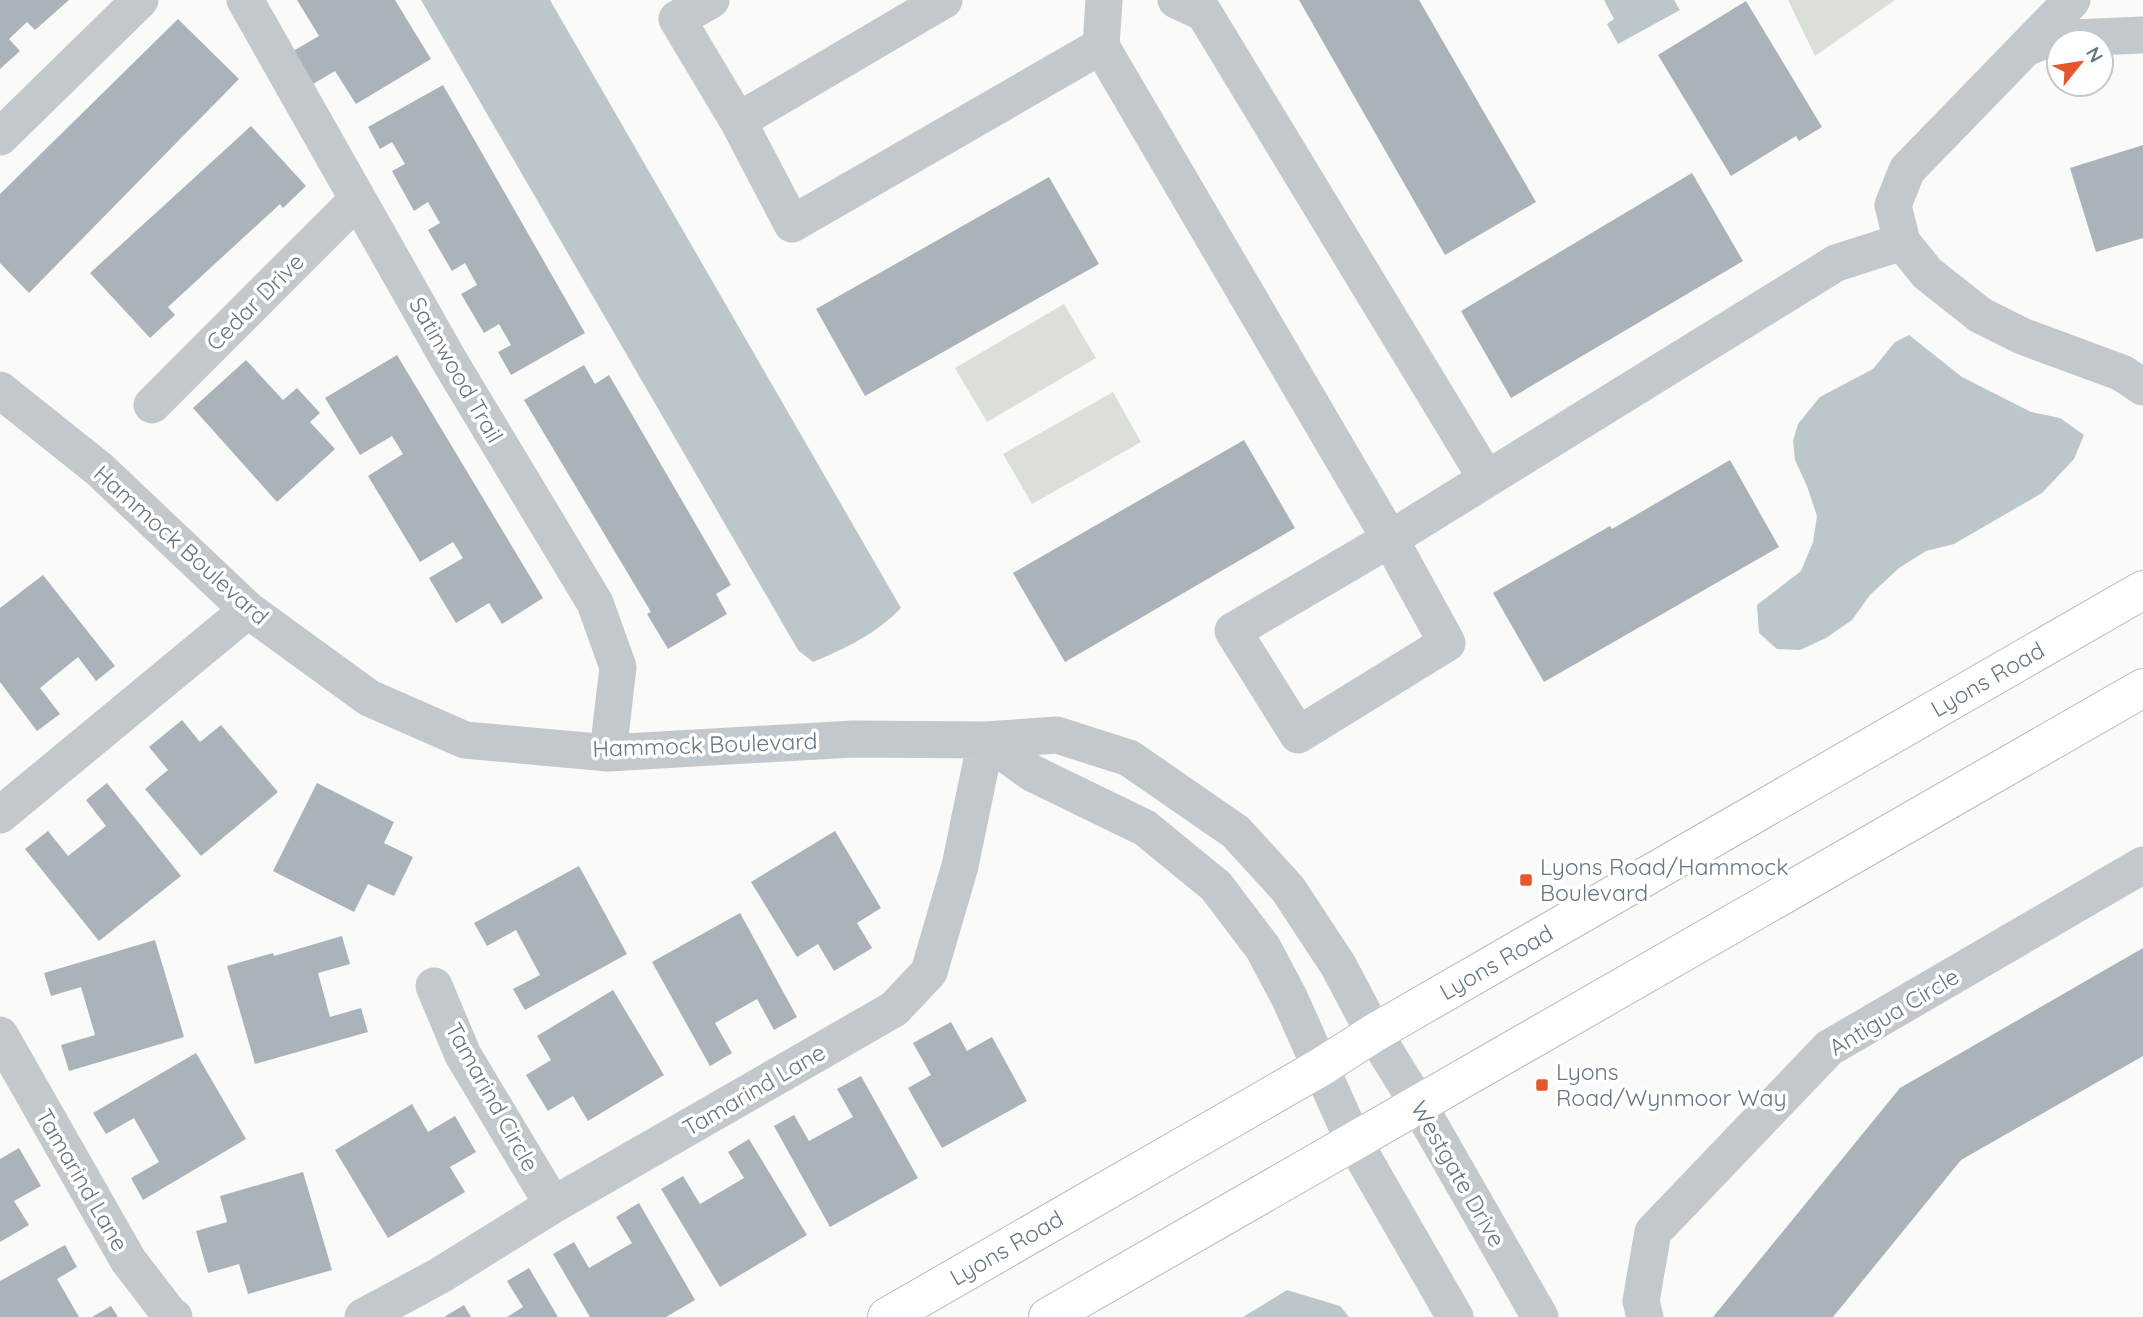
<svg xmlns="http://www.w3.org/2000/svg" width="2143" height="1317" font-family="Quicksand,sans-serif">
  <style>
    .green { fill: #dadfd7 }
    .water { fill: #bbc7cb }
    .building { fill: #aab3b9 }
    .lines { fill: none; stroke-linecap: round; stroke-linejoin: round }
    .major-casing { stroke: #b5babe; stroke-width: 40 }
    .minor { stroke: #c3c8cc; stroke-width: 37 }
    .major { stroke: #fff; stroke-width: 38 }
    .poi-dot { fill: #e4572e; stroke: #fff; stroke-width: 2.5 }
    .labels { text-anchor: middle; stroke-width: 7; stroke-linejoin: round; paint-order: stroke }
    .street-label { font-size: 23px; fill: #657683; stroke: #fff }
    .poi-label { font-size: 23px; fill: #657683; stroke: #fff; text-anchor: start }
  </style>
  <rect width="100%" height="100%" fill="#fafaf8"/>
  <path class="green" d="M1788,0H1895L1815,56Z
    M1064,304L1096,358L987,422L955,368Z
    M1113,392L1141,442L1032,504L1003,454Z"/>
  <path class="water" d="M421,0H550L901,608C877,633 845,649 813,662L798,650Z
    M1604,0H1674L1680,10L1618,44L1607,24L1614,19Z
    M1909,335L1962,377L2031,412L2060,418L2084,435L2074,459L2042,493L1954,544L1926,551L1899,568L1870,595L1852,620L1826,638L1800,650L1777,649L1759,633L1757,605L1801,571L1813,542L1817,516L1807,486L1795,460L1793,441L1798,424L1820,397L1873,369L1895,342Z
    M1287,1290L1340,1306L1349,1317H1243Z"/>
  <path class="building" d="M0,0H69L35,30L27,22L9,39L20,51L0,69Z
    M297,0H395L431,59L356,104L335,71L313,84L293,51L319,36Z
    M1299,0H1419L1536,202L1445,255Z
    M1746,1L1822,127L1799,141L1796,136L1731,176L1658,55Z
    M178,19L239,79L29,293L0,263V194Z
    M443,85L585,333L511,375L498,352L511,345L499,324L484,333L461,294L477,285L465,263L452,271L428,230L440,223L428,202L414,211L392,171L405,164L392,142L380,149L368,127Z
    M251,126L306,186L283,208L280,204L168,307L175,315L150,338L90,273Z
    M2143,145V238L2096,252L2070,168Z
    M1692,173L1743,261L1511,398L1461,311Z
    M1049,177L1099,264L865,396L816,309Z
    M397,355L543,598L502,624L489,603L456,623L429,578L463,558L453,542L420,562L368,476L403,454L392,436L360,455L325,398Z
    M246,360L283,400L297,388L320,413L310,422L335,449L277,502L193,408Z
    M584,365L595,384L609,375L731,585L716,594L727,614L668,649L647,614L651,612L524,400Z
    M1244,440L1295,528L1065,662L1013,573Z
    M1730,460L1779,547L1544,682L1493,593L1610,526L1612,529Z
    M43,575L115,666L96,681L78,657L40,688L60,714L37,731L0,682V608Z
    M182,720L200,742L221,725L278,792L201,856L145,789L168,770L149,747Z
    M107,783L181,876L99,941L25,849L48,831L68,856L106,826L86,800Z
    M317,783L394,822L384,843L413,857L394,896L368,884L354,912L273,871Z
    M835,831L881,908L857,923L872,948L834,971L818,944L797,957L751,882Z
    M579,866L627,954L525,1010L513,989L540,975L516,930L487,946L474,923Z
    M740,913L797,1017L774,1030L757,999L715,1023L732,1053L710,1066L652,962Z
    M342,936L350,964L318,973L330,1017L361,1008L368,1032L255,1064L227,966L273,953L274,956Z
    M155,940L184,1037L69,1071L61,1045L95,1035L81,987L51,996L44,973Z
    M2143,948V1056L1961,1160L1833,1317H1713L1900,1088Z
    M613,990L664,1075L588,1121L573,1096L548,1111L526,1075L551,1060L537,1036Z
    M951,1022L967,1051L992,1037L1027,1101L942,1148L908,1088L931,1075L913,1043Z
    M196,1053L246,1139L143,1200L131,1178L159,1162L134,1118L106,1134L93,1113Z
    M861,1076L918,1178L830,1227L774,1126L794,1115L809,1141L853,1117L837,1089Z
    M412,1104L428,1132L455,1116L476,1152L450,1167L465,1192L388,1238L335,1150Z
    M749,1139L807,1235L720,1287L661,1189L683,1176L700,1204L744,1178L728,1152Z
    M19,1148L41,1186L14,1201L29,1225L0,1242V1159Z
    M303,1172L332,1270L248,1294L239,1264L208,1273L196,1231L227,1222L220,1196Z
    M639,1203L695,1300L666,1317H590L553,1254L574,1242L589,1268L632,1243L616,1217Z
    M65,1245L77,1267L57,1279L79,1317H0V1281Z
    M529,1268L558,1317H507L523,1307L507,1281Z
    M464,1305L471,1317H444Z
    M111,1306L118,1317H92Z"/>
  <g class="lines">
    <defs>
      <g id="major">
        <path id="s1" d="M887,1317L1321,1067L1374,1033L2143,590"/>
        <path d="M1048,1317L2143,688"/>
      </g>
    </defs>
    <use href="#major" class="major-casing"/>
    <path class="minor" d="M245,0L450,362L595,603L618,667L608,753
      M711,0L677,19L738,121L792,224L1101,46L1390,539L1836,263L1902,242
      M1176,0L1204,13L1486,478
      M2072,0L1907,170L1893,205L1902,242L1927,273L1980,315L2022,336L2122,373L2143,387
      M1101,46L1104,0
      M2025,48L2048,39L2143,35
      M738,121L944,0
      M0,137L140,0
      M0,390L99,469L248,610L369,698L465,740L608,753L853,739L986,740L1057,735L1129,758L1236,832L1288,889L1338,965L1374,1033L1418,1104L1540,1317
      M152,405L357,200
      M1390,539L1447,643L1298,735L1233,631Z
      M986,740L1032,773L1145,828L1216,886L1263,948L1289,997L1353,1140L1455,1317
      M0,815L248,610
      M434,986L463,1055L553,1205
      M0,1035L128,1260L171,1316L174,1317
      M363,1317L439,1276L553,1205L894,1009L929,972L960,866L986,740
      M1645,1317L1641,1301L1653,1232L1829,1048L2143,865"/>
    <use href="#major" class="major"/>
  </g>
  <g class="poi-dot">
    <rect x="1519" y="873" width="14" height="14" rx="3.5"/>
    <rect x="1535" y="1078" width="14" height="14" rx="3.5"/>
  </g>
  <g class="labels">
    <g class="street-label">
      <text transform="translate(255 302) rotate(-45)" y="8">Cedar Drive</text>
      <text transform="translate(456 370) rotate(60)" y="8">Satinwood Trail</text>
      <text transform="translate(181 545) rotate(42)" y="8">Hammock Boulevard</text>
      <text dy="8" stroke="none"><textPath href="#s1" startOffset="1272">Lyons Road</textPath></text>
      <text transform="translate(705 745) rotate(-2)" y="8">Hammock Boulevard</text>
      <text dy="8" stroke="none"><textPath href="#s1" startOffset="705">Lyons Road</textPath></text>
      <text transform="translate(1894 1012) rotate(-31)" y="8">Antigua Circle</text>
      <text transform="translate(754 1090) rotate(-30)" y="8">Tamarind Lane</text>
      <text transform="translate(492 1097) rotate(61)" y="8">Tamarind Circle</text>
      <text transform="translate(1458 1174) rotate(60)" y="8">Westgate Drive</text>
      <text transform="translate(82 1180) rotate(60)" y="8">Tamarind Lane</text>
      <text dy="8" stroke="none"><textPath href="#s1" startOffset="138">Lyons Road</textPath></text>
    </g>
    <g class="poi-label">
      <text x="1540" y="875">Lyons Road/Hammock<tspan x="1540" dy="26">Boulevard</tspan></text>
      <text x="1556" y="1080">Lyons<tspan x="1556" dy="26">Road/Wynmoor Way</tspan></text>
    </g>
  </g>
  <g transform="translate(2080 63) rotate(60)"><circle r="33" fill="#ffffff" stroke="#c1c8cd" stroke-width="2"/>
  <path d="M0-5L12 26L0 18L-12 26Z" fill="#e4572e"/>
  <text y="-10" font-size="19" font-weight="bold" text-anchor="middle" fill="#657683">N</text>
  </g>
</svg>
